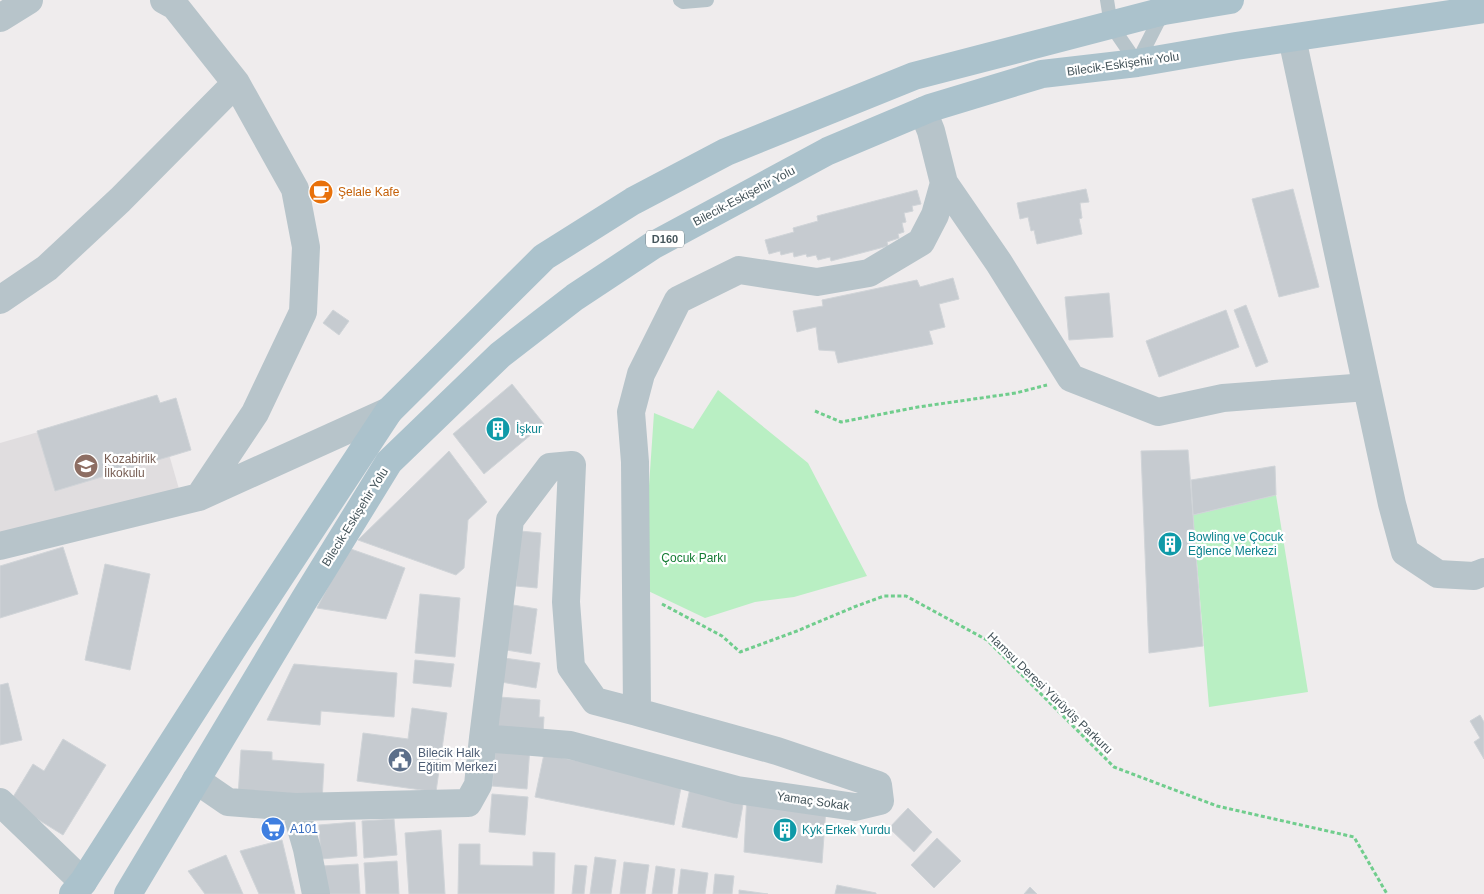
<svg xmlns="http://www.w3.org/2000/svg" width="1484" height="894" font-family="Helvetica,sans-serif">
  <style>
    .education { fill: #e0dddf }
    .green { fill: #b9efc3 }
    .building { fill: #c6cbd0; stroke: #d0d4d8 }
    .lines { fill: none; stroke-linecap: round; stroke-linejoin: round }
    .path { stroke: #70cd8d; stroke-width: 3; stroke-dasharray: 4 2.5; stroke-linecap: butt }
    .service { stroke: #b7c4ca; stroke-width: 14 }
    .minor { stroke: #b7c4ca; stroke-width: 28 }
    .primary { stroke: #abc2cc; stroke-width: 28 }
    .labels { text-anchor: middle; stroke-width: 4.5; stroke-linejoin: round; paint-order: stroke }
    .shield { fill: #fff; stroke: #7c878c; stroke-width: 1 }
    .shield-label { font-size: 11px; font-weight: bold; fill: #44545a }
    .street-label { font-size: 12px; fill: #44545a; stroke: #fff }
    .food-label { font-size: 12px; fill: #c56008; stroke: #fff; text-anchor: start }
    .culture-label { font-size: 12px; fill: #0d838f; stroke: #fff; text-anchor: start }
    .education-label { font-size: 12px; fill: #785e54; stroke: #fff; text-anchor: start }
    .park-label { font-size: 12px; fill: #157c34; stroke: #fff }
    .service-label { font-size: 12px; fill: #4e5e75; stroke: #fff; text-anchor: start }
    .shop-label { font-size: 12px; fill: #366cbe; stroke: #fff; text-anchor: start }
  </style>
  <rect width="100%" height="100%" fill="#efeced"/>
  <path class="education" d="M153,399L179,489L0,541V443Z"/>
  <path class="green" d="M718,390L808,463L867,576L794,597L755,602L705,618L642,588L654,413L693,429Z
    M1276,495L1308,692L1209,707L1193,515Z"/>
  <path class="building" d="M1086,189L1089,202L1080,203L1082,218L1079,219L1082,234L1037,244L1034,230L1031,231L1028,217L1020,219L1017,203Z
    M1293,189L1319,287L1279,297L1252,199Z
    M917,190L921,204L912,206L913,211L904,213L906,222L902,223L904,232L898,234L899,238L887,242L888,246L831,261L830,257L818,260L816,255L807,257L806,254L794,257L793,252L781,255L780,251L769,254L765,240L794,232L793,228L818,221L817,216Z
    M953,278L959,299L939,304L945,327L929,331L933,344L838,363L835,351L819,350L816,327L797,332L793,311L823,306L822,300L917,280L920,287Z
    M1109,293L1113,337L1069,340L1065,297Z
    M1246,305L1268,362L1256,367L1234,310Z
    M333,310L349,321L339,335L323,323Z
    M1226,310L1239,347L1159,377L1146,341Z
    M512,384L544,424L484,474L453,434Z
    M157,395L160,403L176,398L191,450L55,491L37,431Z
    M1188,450L1203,646L1149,653L1141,451Z
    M449,451L487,502L468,520L464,568L456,575L358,540Z
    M1275,466L1276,495L1193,515L1191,480Z
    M520,531L541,533L537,588L516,586Z
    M63,547L78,594L0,618V566Z
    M348,548L405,568L386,619L317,608Z
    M105,564L150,574L130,670L85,660Z
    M420,594L460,598L455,657L415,653Z
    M513,605L537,609L531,654L506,650Z
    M504,658L540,663L536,688L501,682Z
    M415,660L454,664L451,687L413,683Z
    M294,664L397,673L394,717L321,711L320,725L267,720Z
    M8,683L22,740L0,745V685Z
    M499,697L540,700L539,717H544L543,734L496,731Z
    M412,708L447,713L436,792L357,781L363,733L408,739Z
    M1480,715L1484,722V759L1474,742L1480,738L1470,721Z
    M63,739L106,765L63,835L10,802L33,764L44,771Z
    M496,744L530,747L527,789L492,786Z
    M241,750L272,752V760L324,764L322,802L238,796Z
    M544,754L682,782L674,825L535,797Z
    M690,788L744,799L737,838L682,827Z
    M492,794L528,797L525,835L489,832Z
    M747,795L826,808L822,863L744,852Z
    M908,808L932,832L914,852L889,828Z
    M394,819L397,855L364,858L362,821Z
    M355,822L357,856L321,859L319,825Z
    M441,830L445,894H409L405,833Z
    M937,838L961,861L934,888L911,865Z
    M282,840L295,894H259L240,851Z
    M459,844H480V865L533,866V852L555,853L554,894H458Z
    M226,855L243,894H205L188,871Z
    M595,857L616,860L611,894H590Z
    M397,861L399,894H366L364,863Z
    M624,862L649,865L645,894H620Z
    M358,864L360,894H323L322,866Z
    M575,865L587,866L584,894H572Z
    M656,866L675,869L672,894H652Z
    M681,869L708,873L705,894H678Z
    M715,874L734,876L732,894H713Z
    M837,885L876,893V894H835Z
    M1030,887L1037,894H1024Z
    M739,890L768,894H739Z"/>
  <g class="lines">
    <path class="path" d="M815,411L841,422L918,407L1016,393L1047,385
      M662,604L722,636L740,652L797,631L854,607L884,596H906L987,640L1114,767L1217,806L1354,837L1387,894"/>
    <path class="service" d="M680,0L683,2L707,0
      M1107,0L1111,25L1137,63L1163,12"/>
    <path class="minor" d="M164,0L175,6L236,83L295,189L306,247L303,312L255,413L199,497
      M0,18L29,0
      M1292,38L1392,504L1405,552L1438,574L1474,576L1484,572
      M944,183L999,263L1071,378L1158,412L1223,398L1367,387
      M0,300L47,268L120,200L236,83
      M0,546L199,497L389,411
      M483,738L570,745L737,790L855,807L880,801L878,785L777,751L637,712
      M196,780L228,802L295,807L307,849L316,894
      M0,802L83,882
      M295,807L468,803L478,785L483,738L510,520L550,467L572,465L566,602L571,667L595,701L637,712L635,462L631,412L641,374L678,300L739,270L817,282L869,273L921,242L935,215L944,183L931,131L923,111"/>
    <path class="primary" d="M73,894L83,882L237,642L389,411L544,257L633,201L726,152L914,76L1164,11L1230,0
      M128,894L304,600L389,462L500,355L575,297L652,246L828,151L930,108L1042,74L1137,63L1236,46L1484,9"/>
  </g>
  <defs>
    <symbol id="cafe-disc" viewBox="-11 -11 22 22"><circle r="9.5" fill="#e8710a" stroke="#fff"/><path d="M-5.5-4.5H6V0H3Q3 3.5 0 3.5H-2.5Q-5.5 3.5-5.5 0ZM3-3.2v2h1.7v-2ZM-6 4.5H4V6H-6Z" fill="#fff"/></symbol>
    <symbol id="building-disc" viewBox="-11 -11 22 22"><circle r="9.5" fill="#0f9aa8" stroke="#fff"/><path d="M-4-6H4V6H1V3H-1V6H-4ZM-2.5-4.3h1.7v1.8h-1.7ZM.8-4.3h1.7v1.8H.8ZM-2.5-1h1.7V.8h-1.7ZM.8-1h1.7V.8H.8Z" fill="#fff"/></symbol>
    <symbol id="school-disc" viewBox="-11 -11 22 22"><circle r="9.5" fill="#8d6e63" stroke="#fff"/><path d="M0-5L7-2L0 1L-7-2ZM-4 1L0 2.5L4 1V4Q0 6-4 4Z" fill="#fff"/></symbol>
    <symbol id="civic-disc" viewBox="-11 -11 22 22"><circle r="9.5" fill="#5c6f8a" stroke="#fff"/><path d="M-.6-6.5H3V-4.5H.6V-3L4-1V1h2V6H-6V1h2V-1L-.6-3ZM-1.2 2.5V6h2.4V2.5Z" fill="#fff"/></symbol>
    <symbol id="supermarket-disc" viewBox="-11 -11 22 22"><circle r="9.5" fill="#3f7fe0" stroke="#fff"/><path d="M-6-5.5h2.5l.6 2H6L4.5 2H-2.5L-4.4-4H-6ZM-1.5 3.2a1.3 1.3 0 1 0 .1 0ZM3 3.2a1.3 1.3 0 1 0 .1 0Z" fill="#fff"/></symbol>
  </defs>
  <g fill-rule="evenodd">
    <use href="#cafe-disc" x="307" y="178" width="28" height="28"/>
    <use href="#building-disc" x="484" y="415" width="28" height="28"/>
    <use href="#school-disc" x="72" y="452" width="28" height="28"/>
    <use href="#building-disc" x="1156" y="530" width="28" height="28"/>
    <use href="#civic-disc" x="386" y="746" width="28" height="28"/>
    <use href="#supermarket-disc" x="259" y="815" width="28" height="28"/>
    <use href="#building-disc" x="771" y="816" width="28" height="28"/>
  </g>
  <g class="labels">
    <rect class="shield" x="646" y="230.5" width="38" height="17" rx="4"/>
    <g class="shield-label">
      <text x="665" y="243">D160</text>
    </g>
    <g class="street-label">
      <text transform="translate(1123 64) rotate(-8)" y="4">Bilecik-Eskişehir Yolu</text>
      <text transform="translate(744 196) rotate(-28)" y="4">Bilecik-Eskişehir Yolu</text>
      <text transform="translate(355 517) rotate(-58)" y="4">Bilecik-Eskişehir Yolu</text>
      <text transform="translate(1050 693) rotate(44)" y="4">Hamsu Deresi Yürüyüş Parkuru</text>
      <text transform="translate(813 801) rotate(8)" y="4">Yamaç Sokak</text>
    </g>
    <g class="food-label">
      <text x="338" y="196">Şelale Kafe</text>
    </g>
    <g class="culture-label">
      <text x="516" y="433">İşkur</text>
      <text x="1188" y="541">Bowling ve Çocuk<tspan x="1188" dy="14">Eğlence Merkezi</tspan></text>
      <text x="802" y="834">Kyk Erkek Yurdu</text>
    </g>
    <g class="education-label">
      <text x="104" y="463">Kozabirlik<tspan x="104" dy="14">İlkokulu</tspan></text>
    </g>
    <g class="park-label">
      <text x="694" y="562">Çocuk Parkı</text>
    </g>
    <g class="service-label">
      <text x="418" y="757">Bilecik Halk<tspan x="418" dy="14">Eğitim Merkezi</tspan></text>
    </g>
    <g class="shop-label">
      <text x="290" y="833">A101</text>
    </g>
  </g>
</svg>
